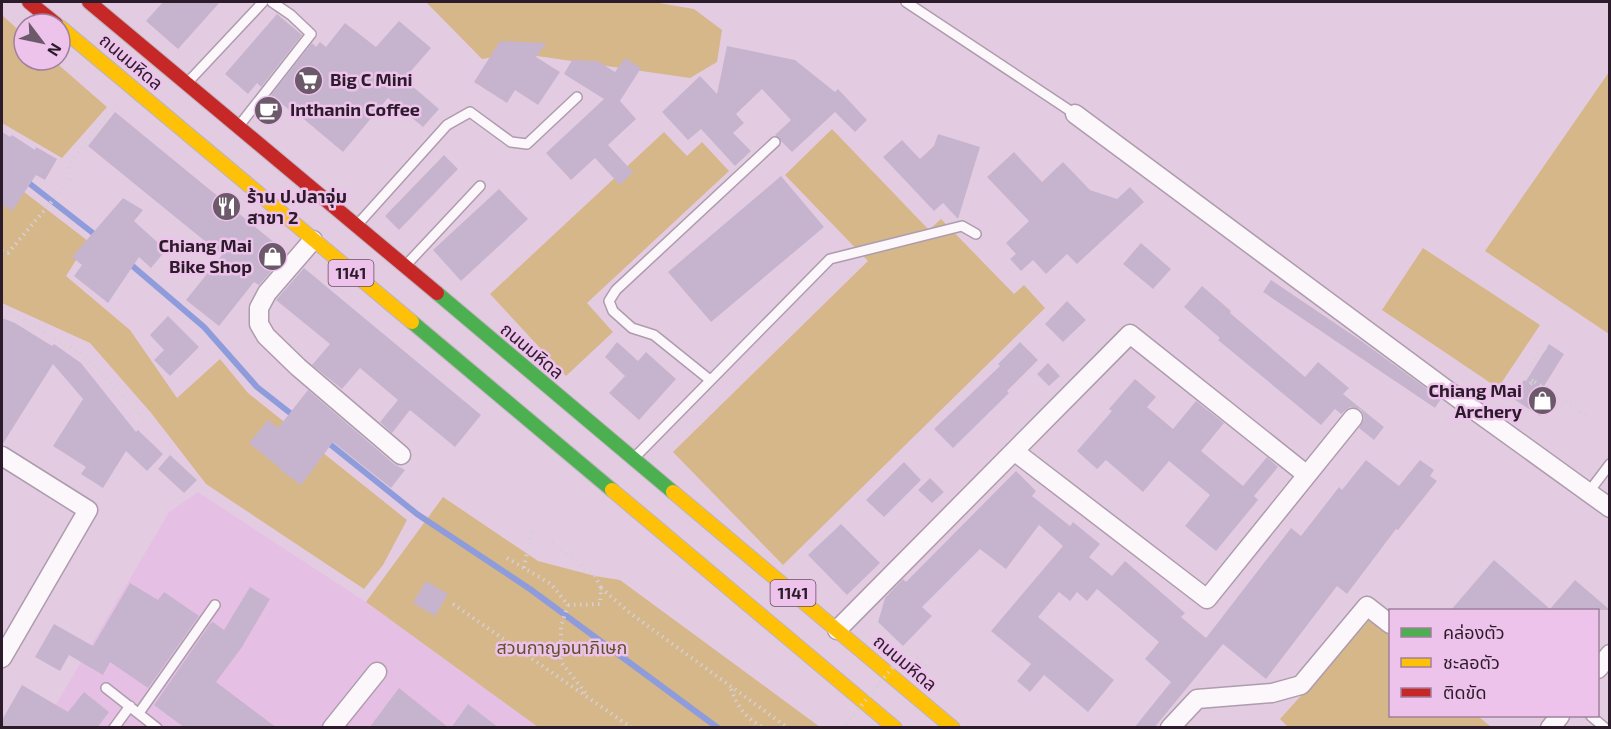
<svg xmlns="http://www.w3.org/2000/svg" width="1611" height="729" font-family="'Exo 2','Noto Sans Thai',sans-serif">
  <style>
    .built { fill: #e5c0e4 }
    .green { fill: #d6b789 }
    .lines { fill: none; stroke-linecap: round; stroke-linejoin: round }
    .stream { stroke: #8f9cdb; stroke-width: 6 }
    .building { fill: #c6b4ce }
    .lane-casing { stroke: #ae9cad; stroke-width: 12 }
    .street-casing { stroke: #ae9cad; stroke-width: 21 }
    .fast-casing { stroke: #bfb3be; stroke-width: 16 }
    .slow-casing { stroke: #bfb3be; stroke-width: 16 }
    .jam-casing { stroke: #bfb3be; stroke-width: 16 }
    .path { stroke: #d6cfd6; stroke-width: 4; stroke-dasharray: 1.5 4.5; stroke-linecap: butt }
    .lane { stroke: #fbf7fb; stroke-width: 9 }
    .street { stroke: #fbf7fb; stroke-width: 18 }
    .fast { stroke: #4caf50; stroke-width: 14 }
    .slow { stroke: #ffc107; stroke-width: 14 }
    .jam { stroke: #c62828; stroke-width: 14 }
    .path-bridge { stroke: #d6cfd6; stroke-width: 4; stroke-dasharray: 1.5 4.5; stroke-linecap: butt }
    .labels { text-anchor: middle; stroke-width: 5; stroke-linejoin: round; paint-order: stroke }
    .shield { fill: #edc2eb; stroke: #664e65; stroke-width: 1.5 }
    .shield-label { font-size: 16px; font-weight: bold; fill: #2c1c2b }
    .street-label { font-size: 18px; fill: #2c1c2b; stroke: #edc2eb }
    .poi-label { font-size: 18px; font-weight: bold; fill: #2c1c2b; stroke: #edc2eb; text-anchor: start }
    .park-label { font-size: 18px; fill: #625229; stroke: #edc2eb }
  </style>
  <rect width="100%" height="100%" fill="#e3cce2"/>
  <path class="built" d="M198,492L366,602L538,727L42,728L169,512Z"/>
  <path class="green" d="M426,2H653L694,9L722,30L717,62L690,78L516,53L482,59Z
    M2,15L24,35V60H53L107,107L62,158L2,123Z
    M1609,72V334L1485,251Z
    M832,129L929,230L941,219L1014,294L1024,285L1045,308L783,565L673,452L868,261L785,175Z
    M664,132L687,156L702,142L729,171L587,303L613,332L566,376L490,294Z
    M2,175L88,241L66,276L130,330L177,398L220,359L248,393L407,520L383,565L364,589L206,484L152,414L90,343L2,303Z
    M1423,248L1540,325L1498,388L1382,310Z
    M443,497L538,561L595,576L620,580L820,727H538L366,602Z
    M1371,618L1390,636V716H1478L1491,727L1289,728L1280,719Z"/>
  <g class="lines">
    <path class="stream" d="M25,180L98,237
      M129,263L204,327L257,387L294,416
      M326,441L417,514L530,589L718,728"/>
  </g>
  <path class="building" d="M163,2H220L178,49L146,21Z
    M277,14L302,35L261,87L257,83L248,94L225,74Z
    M399,21L431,48L404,79L439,109L423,127L388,98L343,152L299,115L298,117L271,95L312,43L316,47L320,42L326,47L345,23L376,47Z
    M500,41L546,43L536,57L560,72L538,105L515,90L507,103L474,82Z
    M727,46L795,60L835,92L838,89L867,120L855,132L835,112L792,152L775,135L791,120L762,89L736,114L744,123L733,133L751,151L735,166L701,129L688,140L662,112L700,76L717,94Z
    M625,58L641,68L620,101L636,119L608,145L633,172L620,185L595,158L571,180L546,153L604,99L564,74L572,60L598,61L615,72Z
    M115,112L287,253L259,285L254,282L219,326L186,300L222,255L88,146Z
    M2,132L10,137L12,135L35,150L36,147L57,159L45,180L36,175L12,211L2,204Z
    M938,134L980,147L958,219L943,203L934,211L883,157L902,140L920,159L934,146Z
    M1014,152L1042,182L1063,162L1090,190L1117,199L1130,187L1144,202L1077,264L1067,254L1046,274L1033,260L1021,271L1010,259L1016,254L1006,243L1029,221L987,177Z
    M444,155L458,169L399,230L385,216Z
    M781,176L824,227L711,322L668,272Z
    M499,189L528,219L461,281L433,250Z
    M123,198L143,210L134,221L166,250L151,268L139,257L108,303L74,276L82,265L72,257Z
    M1141,243L1171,269L1153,289L1123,264Z
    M304,268L481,415L455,447L410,410L392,433L380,422L398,400L360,368L342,389L312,365L330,344L276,300Z
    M1271,280L1360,340L1441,399L1435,408L1263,292Z
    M1202,286L1231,311L1230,313L1305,377L1318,362L1349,388L1343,394L1384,427L1374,440L1359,428L1364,419L1363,413L1360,409L1350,407L1341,414L1335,409L1321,425L1218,340L1220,338L1184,307Z
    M1067,301L1086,320L1063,342L1045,324Z
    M168,316L199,347L170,376L154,360L164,350L150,335Z
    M2,318L15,323L52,346L54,344L81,363L136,432L138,430L163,454L147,471L126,451L103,488L81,474L86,467L53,446L83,399L53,364L2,445Z
    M617,342L638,361L646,352L676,379L639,420L609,393L625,376L605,357Z
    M1020,342L1038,360L1007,391L1009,393L953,448L934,429L1000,366L998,364Z
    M1549,344L1564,354L1541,391L1552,398L1540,416L1512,398L1524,380L1526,381Z
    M1048,363L1060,376L1049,386L1037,374Z
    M1135,379L1156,397L1147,407L1173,429L1196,401L1224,423L1201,451L1243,486L1267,457L1278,467L1254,496L1258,500L1216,551L1185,526L1210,495L1169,461L1143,492L1106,460L1097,469L1077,451L1112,411L1109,409Z
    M308,390L394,464L405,470L391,488L333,442L301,485L279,469L280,468L249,443L268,420L278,428Z
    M170,455L197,480L184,493L158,469Z
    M1366,460L1399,486L1420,460L1434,470L1430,476L1437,481L1398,530L1396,529L1347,594L1337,586L1266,679L1223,644L1154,728H1134L1171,682L1145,659L1159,642L1097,589L1087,601L1077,592L1070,601L1059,592L1038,617L1114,680L1088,712L1044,675L1030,692L1017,681L1031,664L991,631L1063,546L1039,525L1006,569L980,549L922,607L932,616L903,646L878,622L885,598L903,579L906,582L1016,471L1036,491L1032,496L1070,526L1073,522L1100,544L1089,557L1112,576L1125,561L1185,613L1181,617L1206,638L1291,528L1301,536L1339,487L1342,490Z
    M904,462L921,480L884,517L866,500Z
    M930,478L944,492L932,503L918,490Z
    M841,524L880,563L847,595L808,555Z
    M1494,560L1550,609L1575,580L1610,610H1451Z
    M426,581L448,594L435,616L413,603Z
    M130,583L158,600L164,592L199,616L148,688L110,662L103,675L69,655L60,671L35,657L54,624L93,646Z
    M250,587L270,599L242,647L216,682L277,728H185L154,705L210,624L213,622L224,630Z
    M22,685L68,712L84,692L109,712L97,728H2V720Z
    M399,688L449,728H369Z
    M468,704L499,728H451Z"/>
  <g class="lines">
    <defs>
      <path id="lane" d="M906,2L1075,114
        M189,81L263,2
        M242,122L311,34L291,15L272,2
        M358,224L447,125L470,112L511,142L527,144L577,97
        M408,263L480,186
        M710,380L654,335L632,328L613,311L609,301L616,290L775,142
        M635,457L830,259L962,226L976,234
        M1588,493L1610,464
        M106,688L157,728
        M139,713L215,605
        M1591,716L1605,728
        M114,728L130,706"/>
      <path id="street" d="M1075,114L1470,407L1610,508
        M313,240L267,293L259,308V324L266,336L298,367L401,455
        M1014,451L1207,599L1353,418
        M2,456L88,510L2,658
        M837,630L1130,334L1307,475
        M1598,669L1610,654
        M332,728L377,672
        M1170,728L1197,699L1272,693L1301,685L1367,606L1390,624
        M1550,728L1560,716"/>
      <path id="fast" d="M437,293L673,492
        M412,322L612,490"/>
      <path id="slow" d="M60,27L412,322
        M612,490L895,728
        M673,492L953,728"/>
      <path id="jam" d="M29,2L56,24
        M89,2L437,293"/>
    </defs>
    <use href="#lane" class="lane-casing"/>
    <use href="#street" class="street-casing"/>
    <use href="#fast" class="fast-casing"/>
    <use href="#slow" class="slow-casing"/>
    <use href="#jam" class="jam-casing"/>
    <path class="path" d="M2,251L8,253L70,180L69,165L117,103
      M2,309L18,316L85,356L147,422
      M1533,381L1524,375L1542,347L1546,350
      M1530,384L1533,381L1589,417
      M552,542L595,576L601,588
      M507,558L551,584L568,605
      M524,568L532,526
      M453,604L632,728
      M568,605L600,604L601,588L630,613L788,728
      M568,605L561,626V662L588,696
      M907,650L927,666
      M731,689C738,708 745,717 764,728
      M846,724L850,728"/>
    <use href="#lane" class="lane"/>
    <use href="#street" class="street"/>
    <use href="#fast" class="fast"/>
    <use href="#slow" class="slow"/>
    <use href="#jam" class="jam"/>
    <path class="path-bridge" d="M846,724L907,650"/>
  </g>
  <defs>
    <symbol id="supermarket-disc" viewBox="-11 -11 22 22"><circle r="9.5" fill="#6c5a6b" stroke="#edc2eb"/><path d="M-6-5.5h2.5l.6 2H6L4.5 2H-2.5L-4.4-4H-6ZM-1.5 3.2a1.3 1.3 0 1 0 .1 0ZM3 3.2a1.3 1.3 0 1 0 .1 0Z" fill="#fff"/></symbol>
    <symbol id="cafe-disc" viewBox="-11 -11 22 22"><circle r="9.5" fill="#6c5a6b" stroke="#edc2eb"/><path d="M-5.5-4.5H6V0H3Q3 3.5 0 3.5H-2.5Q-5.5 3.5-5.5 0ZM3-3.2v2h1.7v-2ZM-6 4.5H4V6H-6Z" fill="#fff"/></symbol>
    <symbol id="restaurant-disc" viewBox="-11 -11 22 22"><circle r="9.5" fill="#6c5a6b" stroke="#edc2eb"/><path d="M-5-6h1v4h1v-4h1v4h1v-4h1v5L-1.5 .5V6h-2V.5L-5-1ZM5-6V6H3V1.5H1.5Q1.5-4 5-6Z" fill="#fff"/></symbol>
    <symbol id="shop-disc" viewBox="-11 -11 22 22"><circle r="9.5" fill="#6c5a6b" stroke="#edc2eb"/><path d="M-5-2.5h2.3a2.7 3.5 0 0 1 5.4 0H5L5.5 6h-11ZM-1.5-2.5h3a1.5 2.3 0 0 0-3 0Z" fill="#fff"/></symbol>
  </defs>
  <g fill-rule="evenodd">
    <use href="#supermarket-disc" x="292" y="64" width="33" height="33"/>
    <use href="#cafe-disc" x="252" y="94" width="33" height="33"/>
    <use href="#restaurant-disc" x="210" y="190" width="33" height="33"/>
    <use href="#shop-disc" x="256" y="240" width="33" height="33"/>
    <use href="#shop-disc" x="1526" y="384" width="33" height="33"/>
  </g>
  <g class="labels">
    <g class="shield">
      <rect x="328.5" y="260" width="45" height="26" rx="4.5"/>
      <rect x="770.5" y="580" width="45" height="26" rx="4.5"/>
    </g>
    <g class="shield-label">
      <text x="351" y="279">1141</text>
      <text x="793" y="599">1141</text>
    </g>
    <g class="street-label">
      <text transform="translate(131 62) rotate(40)" y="6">ถนนมหิดล</text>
      <text transform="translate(532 351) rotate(40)" y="6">ถนนมหิดล</text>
      <text transform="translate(905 663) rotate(40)" y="6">ถนนมหิดล</text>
    </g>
    <g class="poi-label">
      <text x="330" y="86">Big C Mini</text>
      <text x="290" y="116">Inthanin Coffee</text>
      <text x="247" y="203">ร้าน ป.ปลาจุ่ม<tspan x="247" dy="21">สาขา 2</tspan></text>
      <text x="252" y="252" text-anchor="end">Chiang Mai<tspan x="252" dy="21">Bike Shop</tspan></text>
      <text x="1522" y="397" text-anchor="end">Chiang Mai<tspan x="1522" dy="21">Archery</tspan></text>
    </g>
    <g class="park-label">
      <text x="562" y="654">สวนกาญจนาภิเษก</text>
    </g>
  </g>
  <rect width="1611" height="729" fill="none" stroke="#2c1c2b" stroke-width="6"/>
  <rect x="1389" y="609" width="210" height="108" fill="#edc2eb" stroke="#a0809e" stroke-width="1.5"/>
  <rect x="1401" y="628" width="30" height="9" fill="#4caf50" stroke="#a0809e" stroke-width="1.5"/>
  <text x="1443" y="639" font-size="18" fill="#2c1c2b">คล่องตัว</text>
  <rect x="1401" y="658" width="30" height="9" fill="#ffc107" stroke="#a0809e" stroke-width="1.5"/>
  <text x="1443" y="669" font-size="18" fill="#2c1c2b">ชะลอตัว</text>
  <rect x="1401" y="688" width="30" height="9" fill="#c62828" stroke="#a0809e" stroke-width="1.5"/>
  <text x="1443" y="699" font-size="18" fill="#2c1c2b">ติดขัด</text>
  <g transform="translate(42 42) rotate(122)"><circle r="28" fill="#edc2eb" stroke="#a0809e" stroke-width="1.5"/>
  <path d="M0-4.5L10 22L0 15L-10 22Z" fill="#6c5a6b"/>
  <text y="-9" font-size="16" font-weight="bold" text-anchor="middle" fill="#2c1c2b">N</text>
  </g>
</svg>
